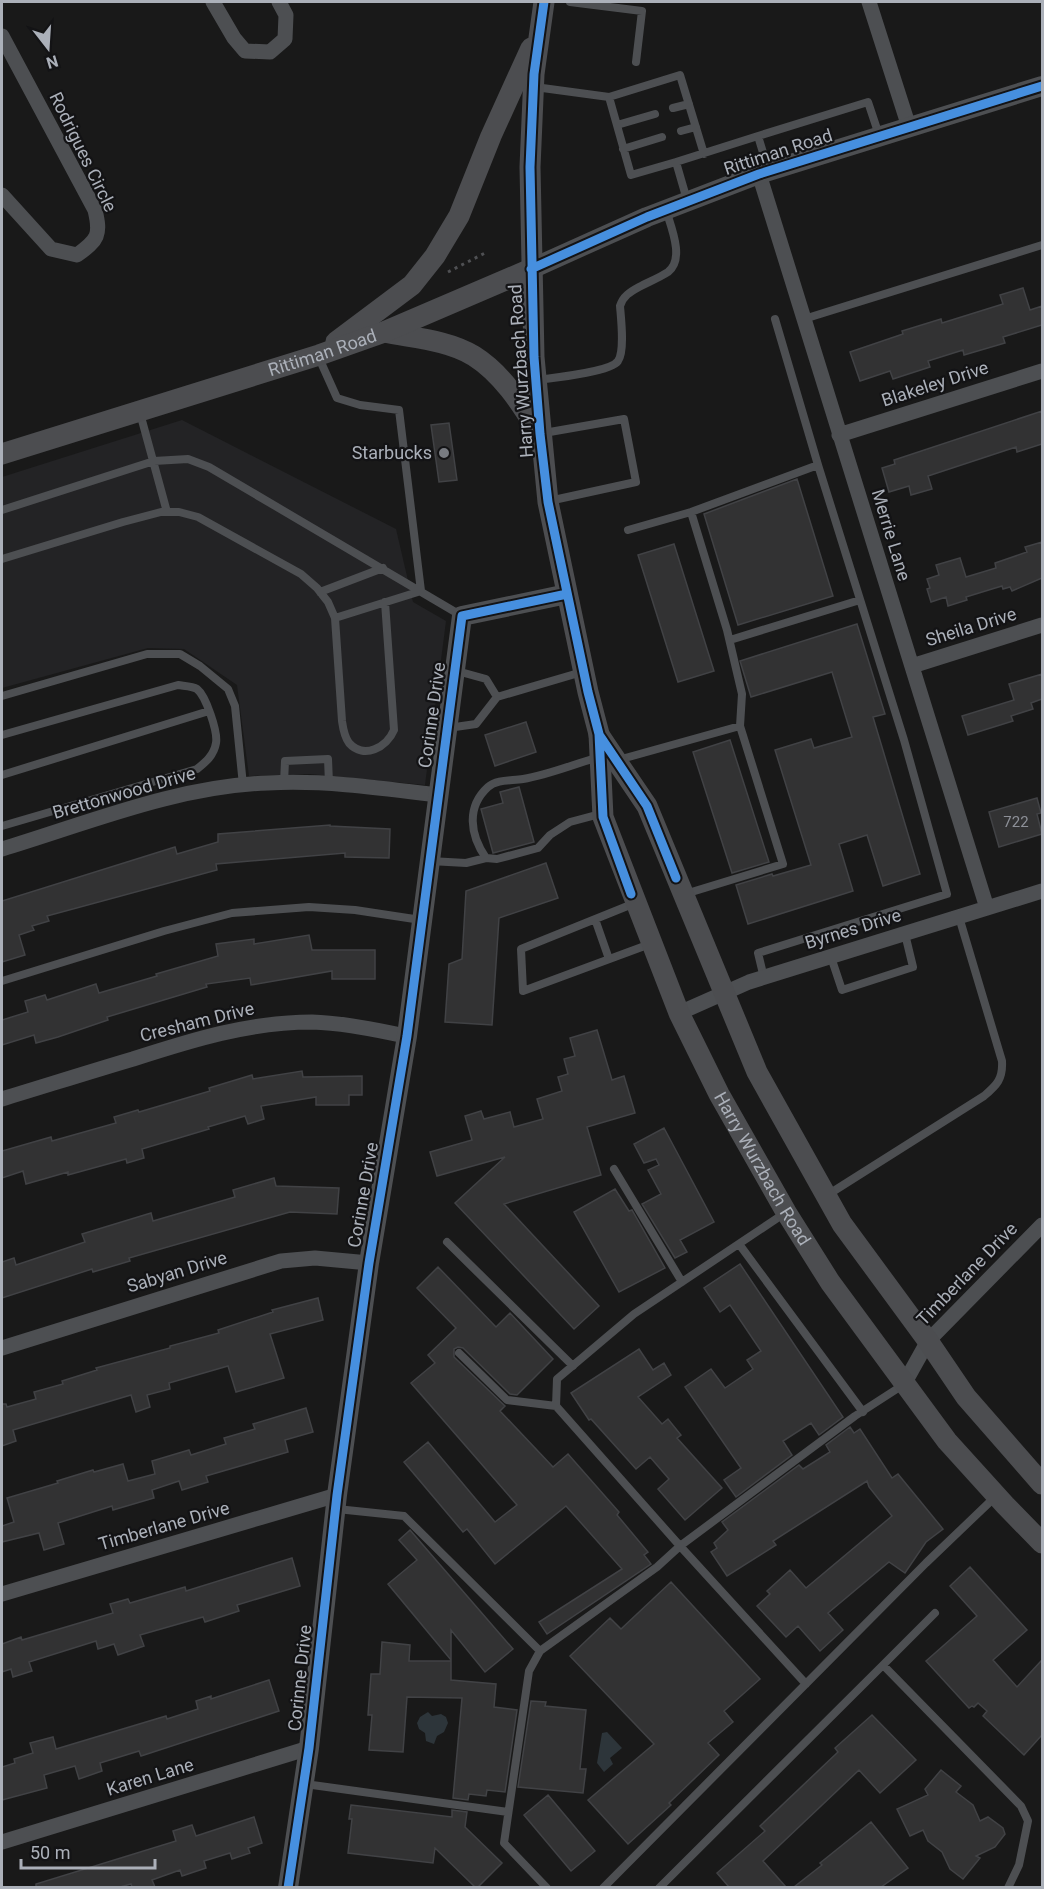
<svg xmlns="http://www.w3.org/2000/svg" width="1044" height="1889" font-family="Roboto,sans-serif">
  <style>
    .built { fill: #232325 }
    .water { fill: #2d353a }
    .building { fill: #323233; stroke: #414245; stroke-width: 1.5 }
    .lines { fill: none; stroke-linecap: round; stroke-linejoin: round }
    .path { stroke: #4f5053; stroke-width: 3; stroke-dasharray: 3 4.5; stroke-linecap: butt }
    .service { stroke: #4d4f52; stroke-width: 8 }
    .minor { stroke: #4d4f52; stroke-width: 15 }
    .tertiary { stroke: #4d4f52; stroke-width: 20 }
    .secondary { stroke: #4c4d50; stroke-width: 21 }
    .cycleway-casing { stroke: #131315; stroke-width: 13 }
    .cycleway { stroke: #468fdf; stroke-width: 9 }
    .poi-dot { fill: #787b81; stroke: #131315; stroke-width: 2 }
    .labels { text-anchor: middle; stroke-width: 4.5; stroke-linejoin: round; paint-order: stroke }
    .number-label { font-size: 15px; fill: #8d9098 }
    .street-label { font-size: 18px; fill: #abb0b9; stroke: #131315 }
    .poi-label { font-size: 18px; fill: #abb0b9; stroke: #131315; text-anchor: end }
  </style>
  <rect width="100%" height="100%" fill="#191919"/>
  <path class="built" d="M182,420L396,529L413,602L446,621L425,785L310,774L249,776L237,685L184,649L148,648L2,688V477Z"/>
  <path class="water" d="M428,1712L432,1716L441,1714L446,1717L448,1723L444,1732L437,1736L434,1744L426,1741L425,1733L419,1729L417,1723L420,1717Z
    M607,1732L622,1748L610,1758L613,1764L604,1772L597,1763L602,1733Z"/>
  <path class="building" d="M1023,288L1030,310L1042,306V325L1003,337L1005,343L964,355L963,350L928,361L930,367L893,379L890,371L860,381L850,352L903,334L902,331L941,319L942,323L1003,304L1000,295Z
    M1042,411V444L1017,452L1016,447L928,476L932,489L911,495L909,486L889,492L882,468L895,464L894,460Z
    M449,423L457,480L439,482L431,425Z
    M797,479L833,596L738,625L704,514Z
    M1042,542V578L1012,591L1010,587L1003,589L1002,586L992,589L966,597L967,600L948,606L946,597L931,602L927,589L930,588L927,579L939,575L936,565L960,558L966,577L996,568L995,563L1027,552L1025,547Z
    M674,544L714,671L678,682L638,555Z
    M857,624L885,714L873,717L920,874L883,886L867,835L839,844L853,891L748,924L736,885L772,874L773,876L811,865L775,750L811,739L814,748L852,737L832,672L751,697L740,661Z
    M1042,674V699L1031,703L1033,709L1011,716L1013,721L968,735L962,716L1014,700L1009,684Z
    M526,722L536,752L495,766L485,735Z
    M730,740L769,862L732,873L693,752Z
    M519,787L534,842L493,853L481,809L503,803L500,792Z
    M1037,798L1041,813L1037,814L1042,834L999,847L989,812Z
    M330,825V826L390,829L389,858L345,857V853L216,864L217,870L47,916L49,921L32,926L34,930L19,935L25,955L2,962V901L175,847L177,854L218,842V834Z
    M546,863L558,898L499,918L492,1025L445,1022L449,964L462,959L466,891Z
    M309,935L312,950H375V979H332V971L251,985L250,978L206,984L207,987L107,1017L108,1020L58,1037L36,1043L34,1035L2,1045V1020L28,1012L25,1001L45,995L47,1000L96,984L99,993L157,976L156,974L218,956L216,944L254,939V944Z
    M597,1030L612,1080L624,1076L635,1113L587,1127L601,1175L504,1204L599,1306L574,1329L455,1203L505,1157L437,1176L430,1152L472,1140L465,1116L481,1111L484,1119L510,1112L514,1127L543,1119L537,1099L562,1091L558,1077L568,1074L564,1059L575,1056L570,1038Z
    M302,1071L303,1077L362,1076V1095H349V1105H316V1097L261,1106L264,1119L248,1124L245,1116L208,1127L209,1129L142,1149L144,1158L127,1163L126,1159L68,1175V1172L26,1184L23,1171L2,1178V1151L51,1137L52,1141L116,1123L114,1117L138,1110L139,1112L210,1091L209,1088L252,1075L253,1079Z
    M664,1128L714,1222L680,1240L687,1252L675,1258L642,1204L661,1194L648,1170L659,1165L656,1159L644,1163L634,1144Z
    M274,1178L276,1186L339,1188L337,1214L290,1212L129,1258L130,1261L93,1272L92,1269L2,1298V1262L14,1258L16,1265L85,1242L82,1234L151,1213L153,1221L235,1197L233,1190Z
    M615,1189L629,1211L632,1210L665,1268L619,1292L574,1212Z
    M740,1264L843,1417L819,1435L811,1423L783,1441L792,1455L736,1497L724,1480L741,1468L685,1387L711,1369L725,1388L753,1369L747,1360L761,1351L730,1305L720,1312L704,1288Z
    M438,1267L496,1327L510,1313L553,1359L517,1395L510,1394L463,1348L458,1347L454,1349V1357L505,1406L500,1411L553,1467L568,1454L619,1512L617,1515L648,1552L644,1555L651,1564L547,1634L539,1622L622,1569L566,1506L495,1564L467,1529L463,1532L404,1462L428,1442L495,1522L517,1505L411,1383L435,1363L428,1355L456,1328L417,1288Z
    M318,1298L323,1320L270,1334L284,1378L236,1392L228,1366L169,1383L170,1389L147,1395L150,1407L136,1412L131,1395L13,1430L16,1441L2,1446V1404H6L7,1407L36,1399L34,1392L63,1384L62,1381L97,1370L96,1368L170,1348V1346L219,1333L218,1330L273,1312L272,1310Z
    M639,1349L653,1370L664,1363L671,1375L638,1397L662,1424L668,1419L681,1435L677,1438L722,1488L685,1520L658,1489L669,1479L650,1457L636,1469L591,1419L589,1420L571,1393Z
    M306,1408L313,1432L285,1440L288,1452L206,1476L208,1482L182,1490L179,1481L152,1490L154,1498L113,1510L112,1506L58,1523L64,1544L44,1550L39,1533L2,1542V1526L14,1522L7,1498L58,1483L57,1481L93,1470L94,1472L123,1464L128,1481L155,1474L152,1461L189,1450L191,1455L226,1444L224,1438L255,1429L253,1424Z
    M850,1427L854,1433L860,1429L892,1478L898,1474L943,1529L926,1542L905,1573L889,1562L828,1613L843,1630L820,1651L798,1626L786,1637L757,1606L770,1594L767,1591L790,1570L806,1588L892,1516L869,1487L867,1481L773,1541L776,1545L727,1576L711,1552L717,1548L714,1543L728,1530L722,1522L799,1465L803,1469L830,1452L826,1445Z
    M410,1530L513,1649L485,1672L451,1630V1660L388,1584L417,1560L399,1540Z
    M292,1558L300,1586L237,1605L239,1611L205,1622L203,1617L140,1635L144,1646L118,1655L114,1644L98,1649L96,1641L29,1662L32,1671L13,1677L11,1669L2,1672V1644L21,1637L22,1640L113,1613L110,1604L128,1599L130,1603L185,1587L186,1591Z
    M970,1567L1027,1630L993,1660L1017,1687L1042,1660V1735L1024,1755L983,1716L987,1711L978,1703L974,1707L972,1706L969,1708L926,1661L977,1616L950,1586Z
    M671,1582L760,1679L724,1711L733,1722L708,1743L719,1755L669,1803L671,1805L628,1844L588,1800L654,1744L570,1656L610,1618L621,1629Z
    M382,1642L410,1645L409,1661H451V1680L496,1684L494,1707L517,1710L505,1792L487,1790L486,1796L469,1794L468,1800L453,1798L462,1698L407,1697L403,1752L369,1750L372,1715H368L371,1674H380Z
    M269,1680L279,1711L141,1756L139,1751L100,1763L102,1771L79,1779L75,1766L44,1775L47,1788L2,1800V1767L15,1763L14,1759L33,1753L30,1743L53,1737L56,1749L166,1716L167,1719L198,1709L196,1701L211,1696V1699Z
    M531,1701L546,1702L545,1706L586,1710L580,1769H586L583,1793L518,1787Z
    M872,1715L916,1760L880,1793L859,1770L763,1861L786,1887H729L717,1873L765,1831L760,1826L838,1752L835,1748Z
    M941,1770L961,1786L956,1792L973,1805L980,1821L988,1817L1003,1828L1005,1834L995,1847L976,1856L980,1858L963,1879L950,1869L942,1852L928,1841L923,1830L910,1836L897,1809L928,1795L925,1789Z
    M548,1795L595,1851L571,1871L524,1815Z
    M351,1805L452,1817V1810L467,1812L465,1827L502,1863L478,1887H475L435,1848L433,1863L348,1853L352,1819H349Z
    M254,1817L262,1843L248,1848L250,1853L232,1859L230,1853L204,1861L206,1868L182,1876L180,1870L152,1880L155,1887H132L131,1884L120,1887H36V1884L176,1841L173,1831L192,1825L196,1836Z
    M871,1822L908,1868L881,1887H794L822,1865L820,1863Z"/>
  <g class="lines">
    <path class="path" d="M448,272L487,252"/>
    <path class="service" d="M570,2L642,11L636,62
      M535,87L609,97L631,175L676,162L687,200
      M609,97L680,75L704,154
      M673,108L689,104
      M617,125L655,114
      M681,131L696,127
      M623,149L662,137
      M676,162L758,136
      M768,169L758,136L868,102L879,135
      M804,319L1042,245
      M537,380C552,378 611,372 618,361C625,351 621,319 620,306C623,296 630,292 639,287C648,282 659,278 668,272C685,259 671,227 666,210
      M140,413L167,512
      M544,433L624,419L636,482L549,501
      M2,510L154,461L188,459L209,467L462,616
      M691,512L727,630L742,694L740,726
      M628,530L691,512L818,465L775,319
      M2,559L123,522L161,512H179L198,517L301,574L317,588L328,602L335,618L421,591L399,410L360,405L337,398L319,358
      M320,592L383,568
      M335,618L342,721C343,728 344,736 349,743C364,760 387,747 394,730L385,602
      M730,640L860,600
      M2,696L147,654H180L200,666L228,689L235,706L243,785
      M497,697L582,672
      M448,728L476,724L497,697L486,679L457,671
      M2,735L178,685C183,686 192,686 197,689C206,696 218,732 216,743C214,755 206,762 197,769L2,826
      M599,757C574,764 548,775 523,779C512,781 497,779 488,787C466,807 470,835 486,858L497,859L538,848L550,835L570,822L600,814
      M618,760L740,726L783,864L685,894
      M2,775L209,711
      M284,783L285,761L328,759L329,783
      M430,861L466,863L486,858
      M635,903L521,949L523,991L650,944
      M595,919L609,959
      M831,957L842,990L913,967L905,934
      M764,978L758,953L947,894L904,740L818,465
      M2,981L164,931L232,913L309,907L355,910L421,920
      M614,1169L682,1282
      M829,1194L984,1096C997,1085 1003,1079 1002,1061L959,917
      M447,1242L573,1366
      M739,1244L863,1412
      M459,1353L507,1400L556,1406L680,1546L657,1567L540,1651
      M556,1406L557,1379L634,1314L785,1213
      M337,1509L404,1516L540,1651L529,1671L504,1843L547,1888
      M883,1665L935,1613
      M806,1684L680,1546L855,1416L903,1385
      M305,1784L508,1812
      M603,1888L926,1563L995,1497
      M659,1888L883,1665L1021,1806L1028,1821L1019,1865L1008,1888"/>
    <path class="minor" d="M213,2L234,38L245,51L270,52L285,39L286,15L279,2
      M869,2L909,127
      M2,36L95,210C101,235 98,240 77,255L51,249L2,195
      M759,174L987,908
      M839,435L1042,371
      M912,666L1042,625
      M2,849C88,823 177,786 268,783C325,780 381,788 437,795
      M679,1013L749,982L1042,891
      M2,1099C45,1086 89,1072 133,1059C192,1040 249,1022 312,1022C344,1023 375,1030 407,1036
      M2,1348L281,1261L315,1258L369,1263
      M904,1384L928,1341L1042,1225
      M2,1594L337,1495
      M2,1842L309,1748"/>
    <path class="tertiary" d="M531,269L647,217L759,174L1042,86
      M288,1888L309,1748L337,1495L369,1263L407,1036L462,616L567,594"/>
    <g class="secondary">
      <path id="s1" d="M544,2L534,74L530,167L534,357L548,502L588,692L599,734L603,817L679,1013L719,1094L786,1212L830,1282L947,1441L1005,1505L1042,1543"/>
      <path d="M384,332C413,338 448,340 474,356C501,373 521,403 537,430"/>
      <path d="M336,342L412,285L435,256L459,216L491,136L531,48"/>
      <path id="s2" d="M2,454L319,355L384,332L531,269"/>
      <path d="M599,735L647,806L757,1072L842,1224L928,1341L966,1397L1042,1484"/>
    </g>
    <defs>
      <path id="cycleway" d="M544,2L534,74L530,167L534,357L540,434L548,502L588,692L599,734L603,817L631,894
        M531,269L647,217L759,174L1042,86
        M600,736L647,806L676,878
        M288,1888L309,1748L337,1495L369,1263L407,1036L462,616L567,594"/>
    </defs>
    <use href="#cycleway" class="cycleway-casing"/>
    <use href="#cycleway" class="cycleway"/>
  </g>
  <circle class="poi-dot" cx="444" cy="453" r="6"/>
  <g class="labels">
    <g class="number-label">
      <text x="1016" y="827">722</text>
    </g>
    <g class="street-label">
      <text transform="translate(83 152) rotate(64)" y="6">Rodrigues Circle</text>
      <text transform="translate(778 152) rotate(-18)" y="6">Rittiman Road</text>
      <text dy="6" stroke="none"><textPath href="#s2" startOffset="336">Rittiman Road</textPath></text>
      <text transform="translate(521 371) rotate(-94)" y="6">Harry Wurzbach Road</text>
      <text transform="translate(935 384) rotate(-18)" y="6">Blakeley Drive</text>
      <text transform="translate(891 535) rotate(73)" y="6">Merrie Lane</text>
      <text transform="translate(971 627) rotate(-17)" y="6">Sheila Drive</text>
      <text transform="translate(432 715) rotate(-82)" y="6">Corinne Drive</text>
      <text transform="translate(124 793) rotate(-16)" y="6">Brettonwood Drive</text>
      <text transform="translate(853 929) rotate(-17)" y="6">Byrnes Drive</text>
      <text transform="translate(197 1022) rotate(-14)" y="6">Cresham Drive</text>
      <text dy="6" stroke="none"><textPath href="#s1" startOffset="1209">Harry Wurzbach Road</textPath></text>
      <text transform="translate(363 1195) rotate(-80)" y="6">Corinne Drive</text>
      <text transform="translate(177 1272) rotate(-17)" y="6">Sabyan Drive</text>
      <text transform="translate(967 1274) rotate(-46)" y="6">Timberlane Drive</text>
      <text transform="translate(164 1526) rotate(-16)" y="6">Timberlane Drive</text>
      <text transform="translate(300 1678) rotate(-84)" y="6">Corinne Drive</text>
      <text transform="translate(150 1777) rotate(-17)" y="6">Karen Lane</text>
    </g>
    <g class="poi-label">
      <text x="432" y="459">Starbucks</text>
    </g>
  </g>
  <rect width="1044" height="1889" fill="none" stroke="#abb0b9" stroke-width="6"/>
  <g transform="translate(48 48) rotate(163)" stroke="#131315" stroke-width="4.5" paint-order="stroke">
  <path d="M0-4.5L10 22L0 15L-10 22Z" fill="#abb0b9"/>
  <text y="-9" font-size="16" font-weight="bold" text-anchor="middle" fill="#abb0b9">N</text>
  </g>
  <path d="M21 1859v9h134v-9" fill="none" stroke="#abb0b9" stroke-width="3"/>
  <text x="30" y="1859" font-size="18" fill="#abb0b9" stroke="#131315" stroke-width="4.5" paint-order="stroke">50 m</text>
</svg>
